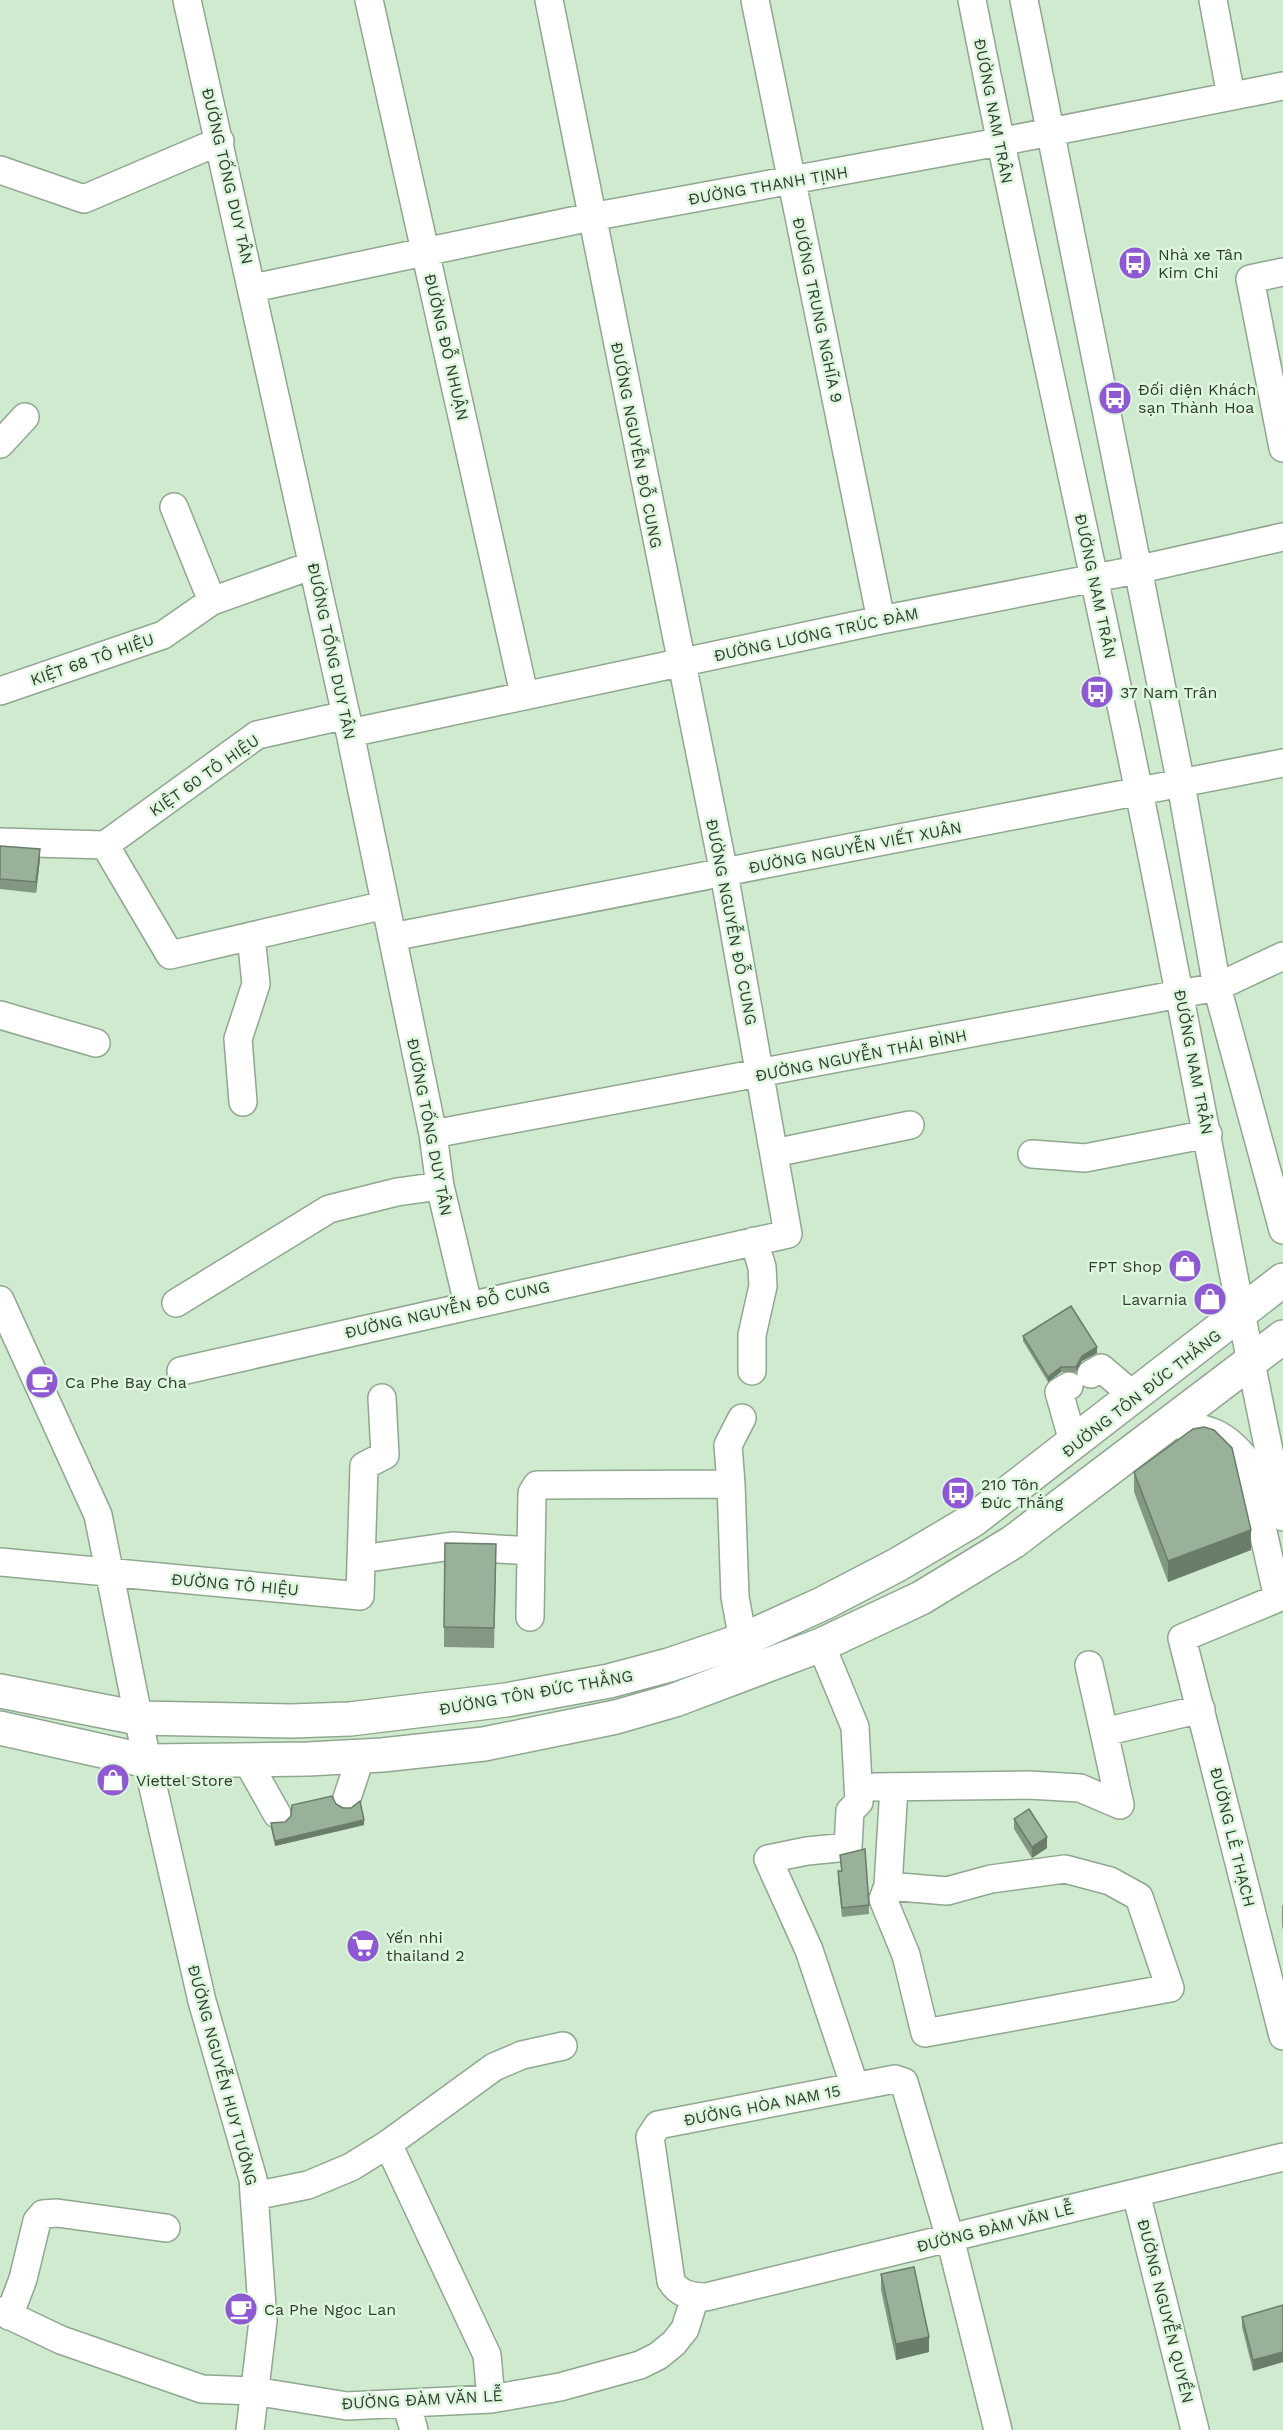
<svg xmlns="http://www.w3.org/2000/svg" width="1283" height="2430" font-family="'Work Sans',sans-serif">
  <style>
    .lines { fill: none; stroke-linecap: round; stroke-linejoin: round }
    .minor-casing { stroke: #8fa78f; stroke-width: 30 }
    .highway-casing { stroke: #8fa78f; stroke-width: 36 }
    .minor { stroke: #fff; stroke-width: 27 }
    .highway { stroke: #fff; stroke-width: 33 }
    .wall { fill: #839883 }
    .shaded-wall { fill: #6a7c6a }
    .building { fill: #98b198; stroke: #6a7c6a; stroke-width: 1.5 }
    .labels { text-anchor: middle; stroke-width: 5; stroke-linejoin: round; paint-order: stroke }
    .street-label { font-size: 16px; fill: #313b31; stroke: #ddf7dd }
    .poi-label { font-size: 16px; fill: #313b31; stroke: #ddf7dd; text-anchor: start }
  </style>
  <rect width="100%" height="100%" fill="#d0ead0"/>
  <g class="lines">
    <defs>
      <path id="minor" d="M187,0L350,733L433,1134L440,1186L468,1304
        M369,0L524,694
        M755,0L881,620
        M972,0C1024,265 1085,527 1139,792C1189,1033 1231,1276 1283,1517
        M1024,0L1181,784L1217,987L1283,1230
        M1213,0L1231,96
        M0,170L84,199L220,141
        M1283,272L1250,279L1283,448
        M253,288L591,217L999,142L1283,86
        M0,444L25,417
        M174,507L212,601
        M0,691L163,635L212,601L313,565
        M350,733L881,620L1136,570L1283,537
        M0,842L105,845L257,735L346,715
        M105,845L170,955L385,905
        M392,937L1283,763
        M0,1015L96,1043
        M243,1102L238,1039L256,984L251,936
        M433,1134L1217,987L1283,956
        M774,1153L910,1125
        M1032,1154L1085,1158L1208,1134
        M0,1300L98,1515L147,1761L202,2001L253,2179L263,2321L250,2430
        M176,1303L329,1209L397,1192L440,1186
        M181,1371L788,1234L724,873L549,0
        M752,1371V1335L763,1286L762,1267L754,1241
        M1091,1374L1101,1368L1135,1397
        M1069,1386L1059,1392L1074,1445
        M1170,1424C1207,1428 1224,1431 1247,1461L1278,1598
        M731,1484L735,1597L743,1640
        M361,1559L452,1546L531,1551
        M0,1562L360,1596L364,1466L385,1455L382,1398
        M1283,1596L1182,1638L1283,2036
        M530,1617L532,1493L537,1485L731,1484L728,1445L742,1418
        M821,1645L855,1727L859,1802L850,1811L848,1847L807,1851L768,1859L809,1950L855,2087
        M1089,1665L1104,1732
        M246,1759L277,1814
        M875,1787L1029,1785L1080,1788L1120,1805
        M347,1798L361,1756
        M1120,1805L1104,1732L1201,1709
        M888,1886L883,1899L906,1955L925,2033L1170,1988L1139,1897L1110,1881L1065,1869L991,1879L947,1891L888,1886L894,1787
        M388,2144L487,2355L491,2399
        M1136,2193L1195,2430
        M254,2196L308,2185L351,2167L388,2144L494,2067L522,2055L563,2046
        M0,2311L61,2340L202,2389L254,2391L347,2406L491,2399L560,2387L640,2365L658,2356L674,2343L685,2329L695,2297
        M9,2316L23,2279L37,2221L43,2214L57,2213L166,2228
        M406,2403L414,2430
        M998,2430L950,2238L904,2082L895,2079L658,2125L650,2137L671,2281C679,2294 691,2297 706,2297C898,2250 1091,2204 1283,2157"/>
      <path id="highway" d="M0,1691L138,1718L291,1721L350,1719L506,1700L609,1681L669,1665L743,1640L824,1603L897,1565L973,1520L1283,1280
        M0,1728L147,1761L308,1759L382,1755L484,1744L616,1717L675,1700L821,1645L921,1598L1013,1542L1283,1337"/>
    </defs>
    <use href="#minor" class="minor-casing"/>
    <use href="#highway" class="highway-casing"/>
    <use href="#minor" class="minor"/>
    <use href="#highway" class="highway"/>
  </g>
  <path class="wall" d="M0,846L40,859L36,893L0,889Z
    M1023,1336L1097,1353L1082,1361L1076,1372H1061L1048,1382L1023,1341Z
    M1134,1472L1251,1550L1168,1582L1134,1492Z
    M496,1565L494,1648L444,1647V1627Z
    M336,1804L364,1825L275,1846L271,1828V1823L285,1822Z
    M1014,1819L1047,1848L1032,1858L1014,1829Z
    M840,1855L869,1905V1914L842,1917L838,1880V1871H841Z
    M1282,1905H1283V1930L1282,1926Z
    M881,2274L929,2352L896,2360L881,2290Z
    M1283,2305L1253,2371L1242,2327V2317Z"/>
  <path class="shaded-wall" d="M40,849V859L36,893V882Z
    M1097,1347V1353L1082,1361L1076,1372V1367L1082,1356Z
    M1061,1367V1372L1048,1382V1377Z
    M1251,1530V1550L1168,1582V1561Z
    M364,1820V1825L275,1846V1841Z
    M1047,1837V1848L1032,1858V1847Z
    M929,2337V2352L896,2360V2344Z
    M1283,2352V2362L1253,2371V2360Z"/>
  <path class="building" d="M0,846L40,849L36,882L0,879Z
    M1071,1306L1097,1347L1082,1356L1076,1367H1061L1048,1377L1023,1336Z
    M1204,1427L1214,1430L1232,1448L1251,1530L1168,1561L1134,1472L1193,1429Z
    M445,1543L496,1544L494,1628L444,1627Z
    M332,1796L336,1804L343,1808H351L360,1801L364,1820L275,1841L271,1823L285,1822L291,1816L292,1805Z
    M1029,1809L1047,1837L1032,1847L1014,1819Z
    M865,1849L869,1905L842,1908L838,1871H842L840,1855Z
    M914,2267L929,2337L896,2344L881,2274Z
    M1283,2305V2352L1253,2360L1242,2317Z"/>
  <defs>
    <symbol id="bus-disc" viewBox="-11 -11 22 22"><circle r="9.5" fill="#8e59d2" stroke="#ddf7dd"/><path d="M-5-6H5V4H4V6H2V4H-2V6H-4V4H-5ZM-3.5-4V0h7V-4ZM-3.5 1.2v1.5H-2V1.2ZM2 1.2v1.5H3.5V1.2Z" fill="#fff"/></symbol>
    <symbol id="shop-disc" viewBox="-11 -11 22 22"><circle r="9.5" fill="#8e59d2" stroke="#ddf7dd"/><path d="M-5-2.5h2.3a2.7 3.5 0 0 1 5.4 0H5L5.5 6h-11ZM-1.5-2.5h3a1.5 2.3 0 0 0-3 0Z" fill="#fff"/></symbol>
    <symbol id="cafe-disc" viewBox="-11 -11 22 22"><circle r="9.5" fill="#8e59d2" stroke="#ddf7dd"/><path d="M-5.5-4.5H6V0H3Q3 3.5 0 3.5H-2.5Q-5.5 3.5-5.5 0ZM3-3.2v2h1.7v-2ZM-6 4.5H4V6H-6Z" fill="#fff"/></symbol>
    <symbol id="supermarket-disc" viewBox="-11 -11 22 22"><circle r="9.5" fill="#8e59d2" stroke="#ddf7dd"/><path d="M-6-5.5h2.5l.6 2H6L4.5 2H-2.5L-4.4-4H-6ZM-1.5 3.2a1.3 1.3 0 1 0 .1 0ZM3 3.2a1.3 1.3 0 1 0 .1 0Z" fill="#fff"/></symbol>
  </defs>
  <g fill-rule="evenodd">
    <use href="#bus-disc" x="1116" y="244" width="38" height="38"/>
    <use href="#bus-disc" x="1096" y="379" width="38" height="38"/>
    <use href="#bus-disc" x="1078" y="673" width="38" height="38"/>
    <use href="#shop-disc" x="1166" y="1247" width="38" height="38"/>
    <use href="#shop-disc" x="1191" y="1280" width="38" height="38"/>
    <use href="#cafe-disc" x="23" y="1363" width="38" height="38"/>
    <use href="#bus-disc" x="939" y="1474" width="38" height="38"/>
    <use href="#shop-disc" x="94" y="1761" width="38" height="38"/>
    <use href="#supermarket-disc" x="344" y="1927" width="38" height="38"/>
    <use href="#cafe-disc" x="222" y="2290" width="38" height="38"/>
  </g>
  <g class="labels">
    <g class="street-label">
      <text transform="translate(994 111) rotate(79)" y="6">ĐƯỜNG NAM TRÂN</text>
      <text transform="translate(228 176) rotate(77)" y="6">ĐƯỜNG TỐNG DUY TÂN</text>
      <text transform="translate(768 185) rotate(-10)" y="6">ĐƯỜNG THANH TỊNH</text>
      <text transform="translate(818 310) rotate(78)" y="6">ĐƯỜNG TRUNG NGHĨA 9</text>
      <text transform="translate(447 347) rotate(77)" y="6">ĐƯỜNG ĐỖ NHUẬN</text>
      <text transform="translate(637 445) rotate(79)" y="6">ĐƯỜNG NGUYỄN ĐỖ CUNG</text>
      <text transform="translate(1096 586) rotate(78)" y="6">ĐƯỜNG NAM TRÂN</text>
      <text transform="translate(816 634) rotate(-12)" y="6">ĐƯỜNG LƯƠNG TRÚC ĐÀM</text>
      <text transform="translate(332 651) rotate(78)" y="6">ĐƯỜNG TỐNG DUY TÂN</text>
      <text transform="translate(92 659) rotate(-19)" y="6">KIỆT 68 TÔ HIỆU</text>
      <text transform="translate(204 775) rotate(-35)" y="6">KIỆT 60 TÔ HIỆU</text>
      <text transform="translate(855 847) rotate(-11)" y="6">ĐƯỜNG NGUYỄN VIẾT XUÂN</text>
      <text transform="translate(732 922) rotate(79)" y="6">ĐƯỜNG NGUYỄN ĐỖ CUNG</text>
      <text transform="translate(861 1055) rotate(-11)" y="6">ĐƯỜNG NGUYỄN THÁI BÌNH</text>
      <text transform="translate(1194 1062) rotate(79)" y="6">ĐƯỜNG NAM TRÂN</text>
      <text transform="translate(430 1127) rotate(79)" y="6">ĐƯỜNG TỐNG DUY TÂN</text>
      <text transform="translate(447 1309) rotate(-13)" y="6">ĐƯỜNG NGUYỄN ĐỖ CUNG</text>
      <text transform="translate(1141 1393) rotate(-38)" y="6">ĐƯỜNG TÔN ĐỨC THẮNG</text>
      <text transform="translate(235 1584) rotate(5)" y="6">ĐƯỜNG TÔ HIỆU</text>
      <text transform="translate(536 1692) rotate(-10)" y="6">ĐƯỜNG TÔN ĐỨC THẮNG</text>
      <text transform="translate(1233 1837) rotate(76)" y="6">ĐƯỜNG LÊ THẠCH</text>
      <text transform="translate(223 2075) rotate(75)" y="6">ĐƯỜNG NGUYỄN HUY TƯỞNG</text>
      <text transform="translate(762 2105) rotate(-11)" y="6">ĐƯỜNG HÒA NAM 15</text>
      <text transform="translate(995 2227) rotate(-14)" y="6">ĐƯỜNG ĐÀM VĂN LỄ</text>
      <text transform="translate(1166 2311) rotate(76)" y="6">ĐƯỜNG NGUYỄN QUYỀN</text>
      <text transform="translate(422 2399) rotate(-3)" y="6">ĐƯỜNG ĐÀM VĂN LỄ</text>
    </g>
    <g class="poi-label">
      <text x="1158" y="260">Nhà xe Tân<tspan x="1158" dy="18">Kim Chi</tspan></text>
      <text x="1138" y="395">Đối diện Khách<tspan x="1138" dy="18">sạn Thành Hoa</tspan></text>
      <text x="1120" y="698">37 Nam Trân</text>
      <text x="1162" y="1272" text-anchor="end">FPT Shop</text>
      <text x="1187" y="1305" text-anchor="end">Lavarnia</text>
      <text x="65" y="1388">Ca Phe Bay Cha</text>
      <text x="981" y="1490">210 Tôn<tspan x="981" dy="18">Đức Thắng</tspan></text>
      <text x="136" y="1786">Viettel Store</text>
      <text x="386" y="1943">Yến nhi<tspan x="386" dy="18">thailand 2</tspan></text>
      <text x="264" y="2315">Ca Phe Ngoc Lan</text>
    </g>
  </g>
</svg>
